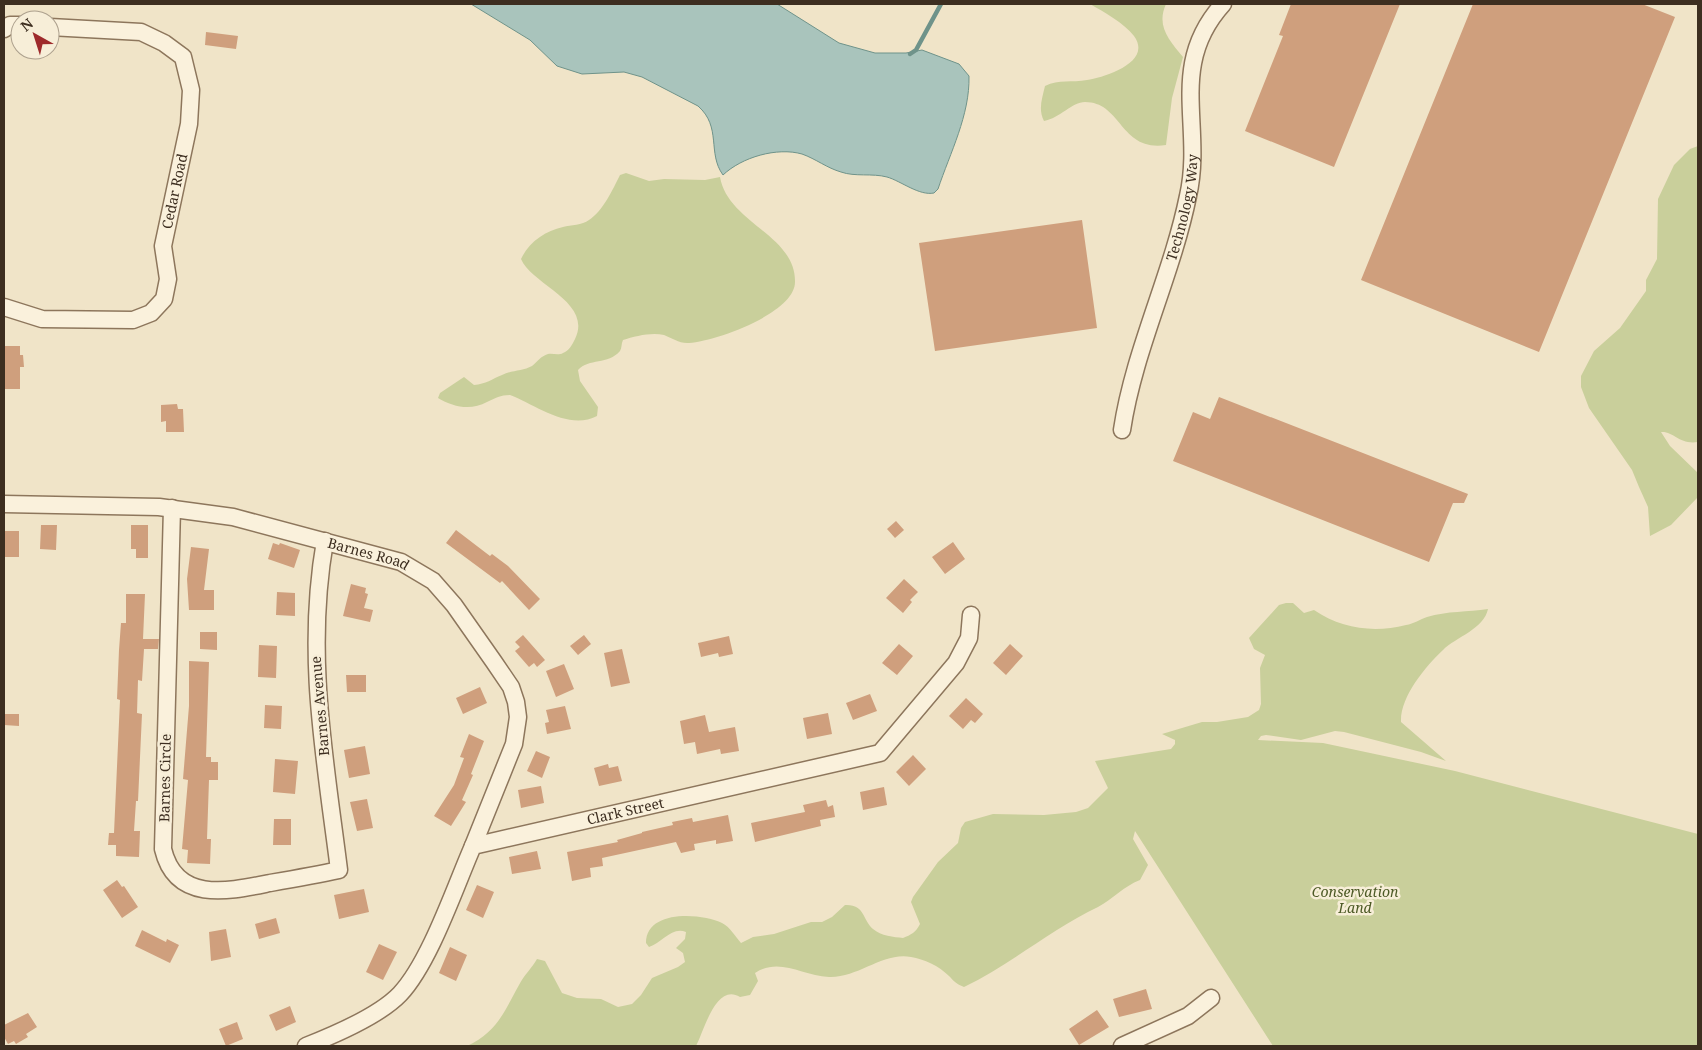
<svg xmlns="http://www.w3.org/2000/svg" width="1702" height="1050" font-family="'Noto Serif',serif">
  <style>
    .green { fill: #c9cf9b }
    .water { fill: #a9c4bc; stroke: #6f938a }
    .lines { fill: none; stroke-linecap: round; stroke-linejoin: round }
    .stream { stroke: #6f938a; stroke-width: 4.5 }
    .building { fill: #cf9f7d }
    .minor-casing { stroke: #8d765c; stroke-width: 19 }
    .minor { stroke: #faf1dc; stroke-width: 16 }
    .labels { text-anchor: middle; stroke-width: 5; stroke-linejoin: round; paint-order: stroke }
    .street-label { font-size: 14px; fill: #3d2e20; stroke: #f7eed8 }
    .park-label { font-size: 14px; font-style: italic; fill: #4d5a26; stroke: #f7eed8 }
  </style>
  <rect width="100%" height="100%" fill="#f0e4c8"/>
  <path class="green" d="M1090,4H1166C1156,26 1169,40 1183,57L1172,98L1166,145C1120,152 1122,102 1085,102C1072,102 1060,118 1044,121C1038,109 1042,99 1045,86C1059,79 1072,83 1087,80C1105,77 1153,62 1134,36C1124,23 1104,12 1090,4Z
    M1698,146V442C1679,445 1674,431 1661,432L1670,446L1698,473V497L1671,525L1650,536L1648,507L1639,487L1632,470L1589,408L1581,387V376L1594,351L1620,328L1646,291V280L1657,259L1658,199L1674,165L1690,149Z
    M626,173L649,181L664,179L705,180L720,177C728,223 796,235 795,282C795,313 716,341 689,343C680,344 672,338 664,335C652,332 635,336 623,340C621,344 622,348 620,351C608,365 589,358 578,370L580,381L598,407L597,416C569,431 536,405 510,395C500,395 496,398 487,402C471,411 453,407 438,398L440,393L464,377L474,385C486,384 492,379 502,375C512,370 523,371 532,366C537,362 541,356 548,354C553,353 558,356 563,353C569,351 572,345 575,339C593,302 532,285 521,259C529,242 545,231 563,227C571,225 582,225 589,220C603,211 613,189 620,175Z
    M1286,603H1293L1304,613L1314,610C1342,629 1374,633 1406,625C1414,624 1420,619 1427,617C1447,611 1468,612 1488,609C1484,629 1456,637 1443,650C1425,667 1400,697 1401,722L1446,761L1421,752L1344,732L1335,731L1301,740L1266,735L1261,736L1258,740L1323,743L1455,771L1698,834V1046H1273L1135,831L1133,839L1148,865L1140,880C1124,886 1113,899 1098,907C1052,929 1011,964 964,987C956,984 954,981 949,976C939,966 924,959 911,957C882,952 859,978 829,977C802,976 780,957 755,973L758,981L750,995L740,997C716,982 704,1031 696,1046H467C497,1032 504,1012 519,985C524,975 532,968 537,959L545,961L562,993L577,998L601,999L618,1007L632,1004L641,995L652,978L678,967L685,962L683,953L676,948L685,939L686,932C672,926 662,943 649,947L646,943C646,909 702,913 722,923C730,927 735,936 741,943L753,937L774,934L811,922H822L832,917L845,905C865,904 862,919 873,929C881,936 894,937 903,938C911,935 916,932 920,924L911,902L913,897L938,862L958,843L961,828L965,822L993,814L1044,815L1076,812L1088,808L1108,788L1095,761L1171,749L1175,744V740L1162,734L1202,722H1217L1248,717L1259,710L1261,704L1260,668L1265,655L1254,649L1249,638L1279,605Z"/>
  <path class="water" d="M471,4H777L839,43L875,53H906L922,50L959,64L969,76C970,115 950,153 938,189L934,193C919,196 901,181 887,177C872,173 855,177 841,172C827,168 816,159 802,154C777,147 742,157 723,175C707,153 722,127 698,106L642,77L624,72L582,74L557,66L530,40Z"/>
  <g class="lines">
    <path class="stream" d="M910,54L916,50L941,4"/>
  </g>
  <path class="building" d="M1291,4H1400L1334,167L1245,131L1283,36L1279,35Z
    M1473,4H1642L1675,17L1539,352L1361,280Z
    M206,32L238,36L236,49L205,45Z
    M1082,220L1097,328L935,351L919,243Z
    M4,346H20V355H23L24,367H20V389H4Z
    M1219,397L1468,494L1464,503H1453L1429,562L1173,461L1193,412L1210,419Z
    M177,404L178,409H183L184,432H166V421L161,422V405Z
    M896,521L904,530L895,538L887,529Z
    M41,525H57L56,550L40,549Z
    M131,525H148V558H136V549H131Z
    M456,530L490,556L492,554L508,566L540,599L529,610L502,581L500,583L446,543Z
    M4,531H19V557H4Z
    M953,542L965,559L945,574L932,557Z
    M273,543L279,545L280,543L300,550L294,568L268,559Z
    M191,547L209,549L204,590H214V610H189L187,579Z
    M904,579L918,592L910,600L912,602L903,613L886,598Z
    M351,584L366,588L365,593L368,594L364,608L373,610L370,622L343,616Z
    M277,592L295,593V616L276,615Z
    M126,594H145L143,639H159L158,649H144L142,681L138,680L137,713L142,714L138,801H136L134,831H140L139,857L116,856V845H108L109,833H114L120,700L117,699L119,650L121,623H126Z
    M200,632H217V650L200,649Z
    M523,635L545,660L537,667L534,663L529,667L515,651L520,647L515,642Z
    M584,635L591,644L578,655L570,646Z
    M729,636L733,654L719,657L718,653L701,657L698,643Z
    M899,644L913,656L897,675L882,663Z
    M1010,644L1023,656L1006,675L993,663Z
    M259,645L277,646L276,678L258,677Z
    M622,649L630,683L611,687L604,653Z
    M189,661L209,662L206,757H211V762H218V780H209L207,839H211L210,864L187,863L188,850L182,849L188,780L183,779L189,706Z
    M564,664L574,689L556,697L546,671Z
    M346,675H366V692H347Z
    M480,687L487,703L463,714L456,698Z
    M870,694L877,711L853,720L846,703Z
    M966,698L983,714L975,723L971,720L963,729L949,716Z
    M265,705L282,706L281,729L264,728Z
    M565,706L571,729L547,734L545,723L549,722L546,710Z
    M828,713L832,734L807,739L803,718Z
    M4,714H19V726L4,725Z
    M705,715L709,732L735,727L739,751L721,754L720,749L697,754L695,742L684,744L680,721Z
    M469,734L484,741L471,774L473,775L462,800L466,802L451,826L434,816L454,785L464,758L460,757Z
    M365,746L370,774L349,778L344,750Z
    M536,751L550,757L542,778L527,771Z
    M913,755L926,769L909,786L896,772Z
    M275,759L298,761L295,794L273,792Z
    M608,764L609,768L618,766L622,781L599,786L594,768Z
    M541,786L544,803L521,808L518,790Z
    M884,787L887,805L863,810L860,792Z
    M367,799L373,828L357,831L350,802Z
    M826,800L828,807L833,805L835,817L820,820L821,826L755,842L751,823L805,812L803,805Z
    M728,815L733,841L716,844V840L694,844L695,850L681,853L676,842L602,858L603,866L590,868L591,877L572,881L567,852L618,842L617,840L642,833V832L673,825L672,822L692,818L693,822Z
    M274,819H291V845H273Z
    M537,851L541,869L512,874L509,857Z
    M117,880L122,887L124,886L138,907L122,918L103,890Z
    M477,885L494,892L483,918L466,910Z
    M364,889L369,912L339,919L334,895Z
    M276,918L280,933L259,939L255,924Z
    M226,929L231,957L211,961L209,932Z
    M142,930L166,942L167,939L179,945L170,963L135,946Z
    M379,944L397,952L383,980L366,972Z
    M450,947L467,955L456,981L439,973Z
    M1146,989L1152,1009L1119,1017L1113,999Z
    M290,1006L296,1022L276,1031L269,1015Z
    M1097,1010L1109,1027L1079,1045L1069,1029Z
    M28,1013L37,1027L26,1034L28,1037L16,1044L14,1041L8,1044L4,1037V1025Z
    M237,1022L243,1039L226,1046L219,1029Z"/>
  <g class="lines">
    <defs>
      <g id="minor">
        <path d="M4,29L10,25H20"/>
        <path id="s1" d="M4,307L42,319L133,320L151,313L164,299L168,279L163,246L189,124L191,90L183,57L164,43L141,32L50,27"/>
        <path id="s2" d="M1122,430C1134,350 1172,275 1188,196C1204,126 1167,66 1223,4"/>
        <path id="s3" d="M4,504L159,507L233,517L401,562L433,581L454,605L494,662L511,687L516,702L518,717L514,744L473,846"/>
        <path d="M172,508L163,849C176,904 230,891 270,883C293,879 316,875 339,870C325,758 305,655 325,541"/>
        <path id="s4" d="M306,1046C334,1035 379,1016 400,994C430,962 455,887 473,846L880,753L956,663L969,638L971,615"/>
        <path d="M1122,1046L1188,1016L1211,998"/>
      </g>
    </defs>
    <use href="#minor" class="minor-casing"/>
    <use href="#minor" class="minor"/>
  </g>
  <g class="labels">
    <g class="street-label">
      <text dy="5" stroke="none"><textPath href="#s1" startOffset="279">Cedar Road</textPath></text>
      <text dy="5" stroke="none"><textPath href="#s2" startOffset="231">Technology Way</textPath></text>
      <text dy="5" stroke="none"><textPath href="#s3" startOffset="370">Barnes Road</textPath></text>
      <text transform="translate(320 706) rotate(-95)" y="5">Barnes Avenue</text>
      <text transform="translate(165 778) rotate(-89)" y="5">Barnes Circle</text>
      <text dy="5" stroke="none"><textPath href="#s4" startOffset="430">Clark Street</textPath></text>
    </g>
    <g class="park-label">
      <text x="1355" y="897">Conservation<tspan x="1355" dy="16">Land</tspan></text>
    </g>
  </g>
  <rect width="1702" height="1050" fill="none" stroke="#3d2e20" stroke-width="10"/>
  <g transform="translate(35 35) rotate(321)"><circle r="24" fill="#f7eed8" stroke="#ada18e"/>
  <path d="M0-4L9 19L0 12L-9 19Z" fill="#9e2a2b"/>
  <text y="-8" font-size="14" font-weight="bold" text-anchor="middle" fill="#3d2e20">N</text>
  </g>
</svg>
